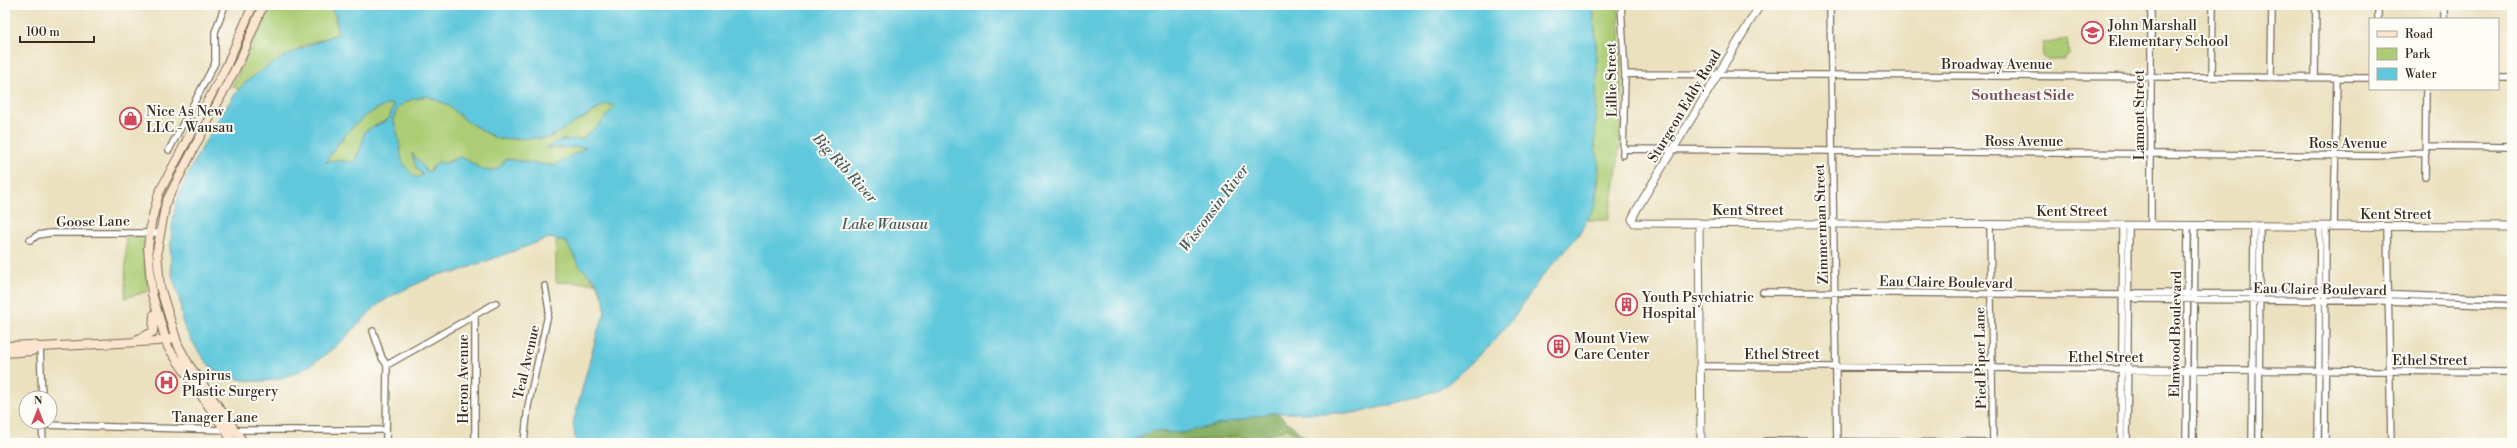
<svg xmlns="http://www.w3.org/2000/svg" width="2517" height="448" font-family="'Libre Bodoni',serif">
  <style>
    .green { fill: #accd75; stroke: #747c4a }
    .forest { fill: #89b066; stroke: #626d42 }
    .water { fill: #60c8dc; stroke: #4e797d; fill-rule: evenodd }
    .lines { fill: none; stroke-linecap: round; stroke-linejoin: round }
    .minor-casing { stroke: #796a56; stroke-width: 8 }
    .tertiary-casing { stroke: #796a56; stroke-width: 9 }
    .secondary-casing { stroke: #796a56; stroke-width: 10 }
    .minor { stroke: #fff; stroke-width: 5.5 }
    .tertiary { stroke: #fff; stroke-width: 7 }
    .secondary { stroke: #fbe5cf; stroke-width: 8 }
    .labels { text-anchor: middle; stroke-width: 4; stroke-linejoin: round; paint-order: stroke }
    .poi-label { font-size: 14px; fill: #3b2a1e; stroke: #fdfcf7; text-anchor: start }
    .street-label { font-size: 14px; fill: #3b2a1e; stroke: #fdfcf7 }
    .neighbourhood-label { font-size: 15px; font-weight: bold; fill: #79525a; stroke: #fdfcf7 }
    .water-label { font-size: 15px; font-style: italic; fill: #465957; stroke: #fdfcf7 }
  </style>
  <rect width="100%" height="100%" fill="#fdfcf7"/>
  <filter id="ink" filterUnits="userSpaceOnUse"><feTurbulence type="fractalNoise" baseFrequency=".025" numOctaves="2"/><feDisplacementMap in="SourceGraphic" scale="8" xChannelSelector="R" yChannelSelector="G"/><feConvolveMatrix kernelMatrix="1 2 1 2 8 2 1 2 1" color-interpolation-filters="sRGB"/></filter>
  <filter id="wash" filterUnits="userSpaceOnUse"><feTurbulence type="fractalNoise" baseFrequency=".012" numOctaves="4" result="noise"/><feDisplacementMap in="SourceGraphic" scale="16" xChannelSelector="R" yChannelSelector="G"/><feGaussianBlur stdDeviation="0.9" result="paint"/><feColorMatrix in="noise" values="0 0 0 0 0 0 0 0 0 0 0 0 0 0 0 0 0 1.4 0 .05"/><feComposite in="paint" operator="in"/></filter>
  <g filter="url(#wash)">
    <rect width="100%" height="100%" fill="#ebe1bf"/>
    <path class="green" d="M267,5H327L335,14L338,34L305,45L245,83L239,90L232,86L252,45Z
      M1593,5H1618C1624,77 1624,149 1608,220H1587C1598,200 1603,170 1595,149L1597,61Z
      M2058,40H2067L2069,55L2063,60H2047L2042,56L2043,43Z
      M427,96L446,104L468,122L497,139L523,137L585,118L606,104L615,106L599,125L582,139L560,140L547,148L587,147L554,166L506,159C490,184 477,162 460,157L432,167L428,173L412,154L416,167L423,176L416,178C413,174 408,171 405,167C398,154 389,119 398,107C404,99 418,98 427,96Z
      M390,104L394,105L389,119L365,131L361,147L354,162L331,160L325,163C341,138 361,113 390,104Z
      M126,236H140L144,242L148,291L125,298Z
      M556,240L566,242L579,265L596,283L556,282Z
      M1287,428L1309,443H1171L1238,436L1257,439Z"/>
    <path class="forest" d="M1270,413H1277L1312,443L1287,428L1257,439L1238,436L1172,443H1129L1153,431L1181,433Z"/>
    <path class="water" d="M327,5H1593L1597,61L1595,149L1599,160L1595,206L1577,237L1539,280L1515,316L1488,348L1444,387L1404,402L1353,413H1270L1181,433L1153,431L1129,443H576L573,423L598,330L605,313L604,299L595,280L579,265L566,242L549,238L454,273C442,272 433,277 421,282C404,290 383,298 370,312C328,357 281,402 216,371C206,366 189,337 184,326C181,319 181,309 180,302C178,290 172,279 171,268C170,247 171,225 176,205C181,181 227,99 245,83C271,60 305,46 338,34L335,14ZM427,96L446,104L468,122L497,139L549,138L606,104L615,106L599,125L582,139L560,140L546,148L586,147L554,166L506,159C490,184 476,162 460,157L444,164L439,161L428,173L412,153L416,167L423,175L416,178C396,159 403,158 398,136C397,130 394,124 393,118C401,100 409,100 427,96ZM390,104L394,105L389,119L365,131L361,147L354,162L331,160L326,163C339,137 362,112 390,104Z"/>
  </g>
  <g filter="url(#ink)">
    <g class="lines">
      <defs>
        <path id="minor" d="M1621,5L1625,74L1623,155
          M1830,5L1837,443
          M2378,5V19
          M2444,5V19
          M1625,74L2370,78
          M2212,77L2213,5
          M2271,77L2272,5
          M2315,77L2316,5
          M2498,78H2512
          M2426,146L2512,147
          M1623,149L2377,156L2426,152
          M169,150L215,63V32L225,5
          M2425,177L2426,89
          M1990,224L1993,443
          M2151,225V5
          M2334,227L2337,78
          M2387,227L2391,443
          M30,240L38,235L50,233H159
          M1763,292L2128,295L2137,293L2371,294L2512,299
          M2128,295L2136,299L2389,301L2512,306
          M373,331L382,358L387,365L386,443
          M40,347L42,398
          M387,365L496,303
          M1700,366L2512,372
          M42,422L43,443
          M42,425L226,430H386
          M1766,441L1995,443
          M475,443V315
          M524,443L528,406L549,310L545,286
          M2121,443L2123,225
          M2127,443L2129,225
          M2186,443L2188,225
          M2193,443L2195,225
          M2252,443L2254,226
          M2259,443L2260,226
          M2318,443L2320,227
          M2325,443L2326,227"/>
        <path id="tertiary" d="M1760,5L1637,209L1632,219L1634,223L2512,227
          M1699,223L1701,443"/>
        <path id="secondary" d="M138,339L153,332L154,315
          M5,346L33,345L40,347
          M5,353L32,351L40,347L158,341L170,339
          M234,443L168,347L152,294L148,248L151,223L159,193L226,67L253,5
          M244,443L189,365L178,345L160,287L157,251L166,202L242,56L263,5"/>
      </defs>
      <use href="#minor" class="minor-casing"/>
      <use href="#tertiary" class="tertiary-casing"/>
      <use href="#secondary" class="secondary-casing"/>
      <use href="#minor" class="minor"/>
      <use href="#tertiary" class="tertiary"/>
      <use href="#secondary" class="secondary"/>
    </g>
  </g>
  <defs>
    <symbol id="school-ring" viewBox="-11 -11 22 22"><circle r="9.5" fill="#fdfcf7" stroke="#d1495b" stroke-width="1.5"/><path d="M0-5L7-2L0 1L-7-2ZM-4 1L0 2.5L4 1V4Q0 6-4 4Z" fill="#d1495b"/></symbol>
    <symbol id="shop-ring" viewBox="-11 -11 22 22"><circle r="9.5" fill="#fdfcf7" stroke="#d1495b" stroke-width="1.5"/><path d="M-5-2.5h2.3a2.7 3.5 0 0 1 5.4 0H5L5.5 6h-11ZM-1.5-2.5h3a1.5 2.3 0 0 0-3 0Z" fill="#d1495b"/></symbol>
    <symbol id="building-ring" viewBox="-11 -11 22 22"><circle r="9.5" fill="#fdfcf7" stroke="#d1495b" stroke-width="1.5"/><path d="M-4-6H4V6H1V3H-1V6H-4ZM-2.5-4.3h1.7v1.8h-1.7ZM.8-4.3h1.7v1.8H.8ZM-2.5-1h1.7V.8h-1.7ZM.8-1h1.7V.8H.8Z" fill="#d1495b"/></symbol>
    <symbol id="hospital-ring" viewBox="-11 -11 22 22"><circle r="9.5" fill="#fdfcf7" stroke="#d1495b" stroke-width="1.5"/><path d="M-5-5h3v3.5h4V-5h3V5h-3V1.5h-4V5h-3Z" fill="#d1495b"/></symbol>
  </defs>
  <g fill-rule="evenodd">
    <use href="#school-ring" x="2080" y="20" width="25" height="25"/>
    <use href="#shop-ring" x="118" y="106" width="25" height="25"/>
    <use href="#building-ring" x="1614" y="292" width="25" height="25"/>
    <use href="#building-ring" x="1546" y="334" width="25" height="25"/>
    <use href="#hospital-ring" x="154" y="370" width="25" height="25"/>
  </g>
  <g class="labels">
    <g class="poi-label">
      <text x="2108" y="30">John Marshall<tspan x="2108" dy="16">Elementary School</tspan></text>
      <text x="146" y="116">Nice As New<tspan x="146" dy="16">LLC - Wausau</tspan></text>
      <text x="1642" y="302">Youth Psychiatric<tspan x="1642" dy="16">Hospital</tspan></text>
      <text x="1574" y="343">Mount View<tspan x="1574" dy="16">Care Center</tspan></text>
      <text x="182" y="380">Aspirus<tspan x="182" dy="16">Plastic Surgery</tspan></text>
    </g>
    <g class="street-label">
      <text x="1997" y="69">Broadway Avenue</text>
      <text transform="translate(1611 80) rotate(-91)" y="5">Lillie Street</text>
      <text transform="translate(1684 106) rotate(-59)" y="5">Sturgeon Eddy Road</text>
      <text transform="translate(2139 115) rotate(-90)" y="5">Lamont Street</text>
      <text x="2024" y="146">Ross Avenue</text>
      <text x="2348" y="148">Ross Avenue</text>
      <text x="1748" y="215">Kent Street</text>
      <text x="2072" y="216">Kent Street</text>
      <text x="2396" y="219">Kent Street</text>
      <text transform="translate(93 221) rotate(-1)" y="5">Goose Lane</text>
      <text transform="translate(1821 224) rotate(-92)" y="5">Zimmerman Street</text>
      <text transform="translate(1946 282) rotate(1)" y="5">Eau Claire Boulevard</text>
      <text transform="translate(2320 289) rotate(1)" y="5">Eau Claire Boulevard</text>
      <text transform="translate(2175 334) rotate(-89)" y="5">Elmwood Boulevard</text>
      <text x="1782" y="359">Ethel Street</text>
      <text x="2106" y="362">Ethel Street</text>
      <text transform="translate(1980 358) rotate(-91)" y="5">Pied Piper Lane</text>
      <text x="2430" y="365">Ethel Street</text>
      <text transform="translate(526 362) rotate(-77)" y="5">Teal Avenue</text>
      <text transform="translate(463 379) rotate(-90)" y="5">Heron Avenue</text>
      <text x="215" y="422">Tanager Lane</text>
    </g>
    <g class="neighbourhood-label">
      <text x="2023" y="100">Southeast Side</text>
    </g>
    <g class="water-label">
      <text transform="translate(845 168) rotate(48)" y="5">Big Rib River</text>
      <text transform="translate(1214 208) rotate(-53)" y="5">Wisconsin River</text>
      <text x="885" y="229">Lake Wausau</text>
    </g>
  </g>
  <rect width="2517" height="448" fill="none" stroke="#fdfcf7" stroke-width="20"/>
  <rect x="2369" y="18" width="130" height="72" fill="#fdfcf7" stroke="#afa8a0"/>
  <rect x="2377" y="31" width="20" height="6" fill="#fbe5cf" stroke="#afa8a0"/>
  <text x="2405" y="38" font-size="12" fill="#3b2a1e">Road</text>
  <rect x="2377" y="48" width="20" height="12" fill="#accd75" stroke="#afa8a0"/>
  <text x="2405" y="58" font-size="12" fill="#3b2a1e">Park</text>
  <rect x="2377" y="68" width="20" height="12" fill="#60c8dc" stroke="#afa8a0"/>
  <text x="2405" y="78" font-size="12" fill="#3b2a1e">Water</text>
  <g transform="translate(38 410)"><circle r="19" fill="#fdfcf7" stroke="#afa8a0"/>
  <path d="M0-3L7 15L0 10L-7 15Z" fill="#d1495b"/>
  <text y="-6" font-size="11" font-weight="bold" text-anchor="middle" fill="#3b2a1e">N</text>
  </g>
  <path d="M20 36v6h74v-6" fill="none" stroke="#3b2a1e" stroke-width="2"/>
  <text x="26" y="36" font-size="12" fill="#3b2a1e" stroke="#fdfcf7" stroke-width="3" paint-order="stroke">100 m</text>
</svg>
